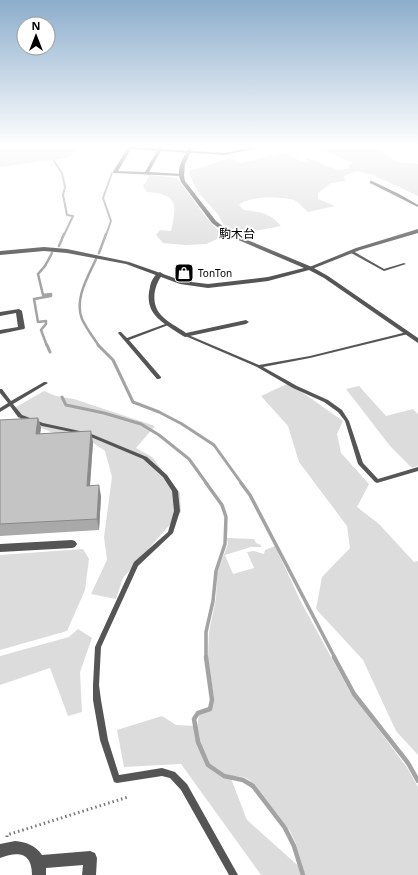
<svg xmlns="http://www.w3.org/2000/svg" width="418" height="875" font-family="'Noto Sans','Noto Sans JP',sans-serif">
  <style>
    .green { fill: #dcdcdc; fill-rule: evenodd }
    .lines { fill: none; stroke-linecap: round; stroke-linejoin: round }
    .stream-far4 { stroke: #a3a3a3; stroke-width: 2 }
    .stream-far3 { stroke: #a3a3a3; stroke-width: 2.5 }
    .stream-far2 { stroke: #a3a3a3; stroke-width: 3 }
    .stream-far1 { stroke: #a3a3a3; stroke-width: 3.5 }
    .stream { stroke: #a3a3a3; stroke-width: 4.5 }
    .path { stroke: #777; stroke-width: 3; stroke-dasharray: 1.5 3; stroke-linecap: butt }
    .service { fill: #555; fill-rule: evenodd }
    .minor { fill: #555; fill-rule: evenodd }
    .tertiary { fill: #555; fill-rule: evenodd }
    .wall { fill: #a9a9a9 }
    .shaded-wall { fill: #898989 }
    .building { fill: #c4c4c4; stroke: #898989 }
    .labels { text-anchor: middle; stroke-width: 4; stroke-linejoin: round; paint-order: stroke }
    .far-poi-label { font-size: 10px; fill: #000; stroke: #fff; text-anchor: start }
    .far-quarter-label { font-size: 12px; fill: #000; stroke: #fff }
  </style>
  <rect width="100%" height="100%" fill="#fff"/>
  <path class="green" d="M0,147H79L68,158L0,167Z
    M312,147H378L396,162L418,164V196L373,175L357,171L344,176L345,181L331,183L318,193V199L335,206L308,212C304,209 299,202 294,200C281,196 249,196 239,205L244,210C261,212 270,213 281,226C270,228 244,234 233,231C222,228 222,218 215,211C201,195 195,192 189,171L231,158L240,163L284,153L306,163L307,158L338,170L348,169L352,162Z
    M150,175L177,178L208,220L224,236L206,244L185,245L163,243L156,235L160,230L171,231C177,204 178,194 147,192L143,186Z
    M289,383L343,421L337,434L341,453L369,484L357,507L379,524L414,562L418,561V755L396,731L363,660L316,609L322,577L350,548L347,526L299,462L288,426L261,396Z
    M359,386L386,416L413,409L418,414V466L412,468L390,446L346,389Z
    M44,391L56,396L74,399L155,426L136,448L152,457L180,493L181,512L123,578L116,599L91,594L107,560L104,537L112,477L105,451L92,442L58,435L18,418L16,407Z
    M227,538L254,539L256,543L261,545V547H251L225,555L233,574L254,568L247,552L254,551L264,554L265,550L275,546L300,600L349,690L408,769L418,787V875H261L181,764L124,767L117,730L162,716L176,725L197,726L199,715L213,706L214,699L208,657L209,632L216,598L217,573L228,544ZM230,776L244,777L249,780L290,831L296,844L304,871L247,820Z
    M83,549L89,559L85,590L67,631L0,650V555Z
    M78,629L92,638L80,672L82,712L68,716L50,668L0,685V656L69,637Z"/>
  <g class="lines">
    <path class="stream-far4" d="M54,161L62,173L65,187L63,195L67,215L73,216L64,235
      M106,235L111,221L103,198L112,173"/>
    <path class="stream-far3" d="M59,246L64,234
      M99,253L106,234
      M96,259C88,277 74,299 82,319C86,328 93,337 99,346
      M47,346L41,330L46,324V321L38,322L34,299L51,296V294L43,295L38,274L45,266L52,253"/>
    <path class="stream-far2" d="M47,345L50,352
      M98,345L113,360L133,402L159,412L182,424L214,445L242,484
      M62,397L66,405L104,413L141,424L159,435L189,459L207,484"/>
    <path class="stream-far1" d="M241,483L250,495L335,658
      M206,658V632L213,601L216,571L225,544L226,517L222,505L206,483"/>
    <path class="stream" d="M206,657L212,700L210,709L198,713L194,719L198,742L208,765L224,776L243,780L253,786L285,828L294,846L303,875
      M334,657L354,694L408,763L418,781"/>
    <path class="path" d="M7,837V835L128,797"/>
    <path class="service" d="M370,181H372L399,194L418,205V207L370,183Z
      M351,251H353L384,269L404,263L406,264L384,271L351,253Z
      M168,323H170L171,324L129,340L161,377V378L159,379H157L118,333L119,332H121L127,338Z
      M407,332H408V334L310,358L263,367L297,386L328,400L342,410L349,421L363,463L378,479L418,467V471L377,483L375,482L358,464L345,421L338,412L324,402L293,388L257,367L183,335L185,334H186L259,365L310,356Z
      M44,382H46L48,383L13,404L22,415L43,423L89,433L147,457L167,475L178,491L180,511L173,533L138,566L101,647L99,685L101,700L108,740L119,775L162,768L175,772L187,784L238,875H229L181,790L170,778L162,776L117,783L114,782L100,740L93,700V685L95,647L134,562L168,532L174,511L172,491L163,477L143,459L86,435L42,426L18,417L10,406L0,412V408L8,403L0,393V389H2L11,401Z"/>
    <path class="minor" d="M128,147L158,148L159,147H163L162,149L224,153L254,147H263L224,155L161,151L149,172L183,174V175L181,176L113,173V172ZM131,149L157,151L145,172L118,171Z
      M418,229V233L360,250L312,269H308L307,268L356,248Z
      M160,272L163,274C154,285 150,303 161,315C167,322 178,327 186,333L246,320L249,322L246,324L185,337L183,336C164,323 143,315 150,287C151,281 154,275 160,272Z
      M19,309L22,311L25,328L24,329L0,334V330L18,327L16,313L0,316V312Z
      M72,540L75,541L77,544L75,547L72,548L0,552V544Z
      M15,841C26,842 35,845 42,855L90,851L95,853L97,858L96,875H82L83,865L46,868V875H32C32,852 18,851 0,858V844Z"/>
    <path class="tertiary" d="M189,147H193L185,164L184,176L185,181L216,221L233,234L312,267L328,276L418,338V343L324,278L309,270L268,281L208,288L180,284L126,264L67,253L44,251L0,255V251L44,247L67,249L129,262L183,281L208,284L268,277L304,268L229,236L212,223L181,182C175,169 183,159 189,147Z"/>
  </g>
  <path class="wall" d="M38,418L41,428L40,434L93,442L90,486L101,496L99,530L0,536V420Z"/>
  <path class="shaded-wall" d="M38,418L41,428L38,445L36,434Z
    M91,431L93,442L89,497L87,486Z
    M99,485L101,496L99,530L97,519Z"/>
  <path class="building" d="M38,418L36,434L91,431L87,486L99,485L97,519L0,524V420Z"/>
  <linearGradient id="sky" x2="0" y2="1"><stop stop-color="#8cadcc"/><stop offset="0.54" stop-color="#fff"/><stop offset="1" stop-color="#fff" stop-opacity="0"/></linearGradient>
  <rect width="418" height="270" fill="url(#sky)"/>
  <defs>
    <symbol id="shop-square" viewBox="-11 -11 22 22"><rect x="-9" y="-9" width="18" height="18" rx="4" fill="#000" stroke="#fff"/><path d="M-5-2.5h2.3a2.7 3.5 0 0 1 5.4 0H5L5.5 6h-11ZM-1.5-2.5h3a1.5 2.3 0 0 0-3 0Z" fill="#fff"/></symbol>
  </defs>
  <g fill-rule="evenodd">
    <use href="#shop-square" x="173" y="262" width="22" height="22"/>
  </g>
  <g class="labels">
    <g class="far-poi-label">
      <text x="198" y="277">TonTon</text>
    </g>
    <g class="far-quarter-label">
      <text x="237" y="238">駒木台</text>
    </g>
  </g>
  <g transform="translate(36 36)"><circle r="19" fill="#ffffff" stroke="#999999"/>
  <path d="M0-3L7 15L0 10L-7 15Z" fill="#000000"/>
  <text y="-6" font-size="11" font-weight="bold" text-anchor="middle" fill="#000000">N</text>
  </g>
</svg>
